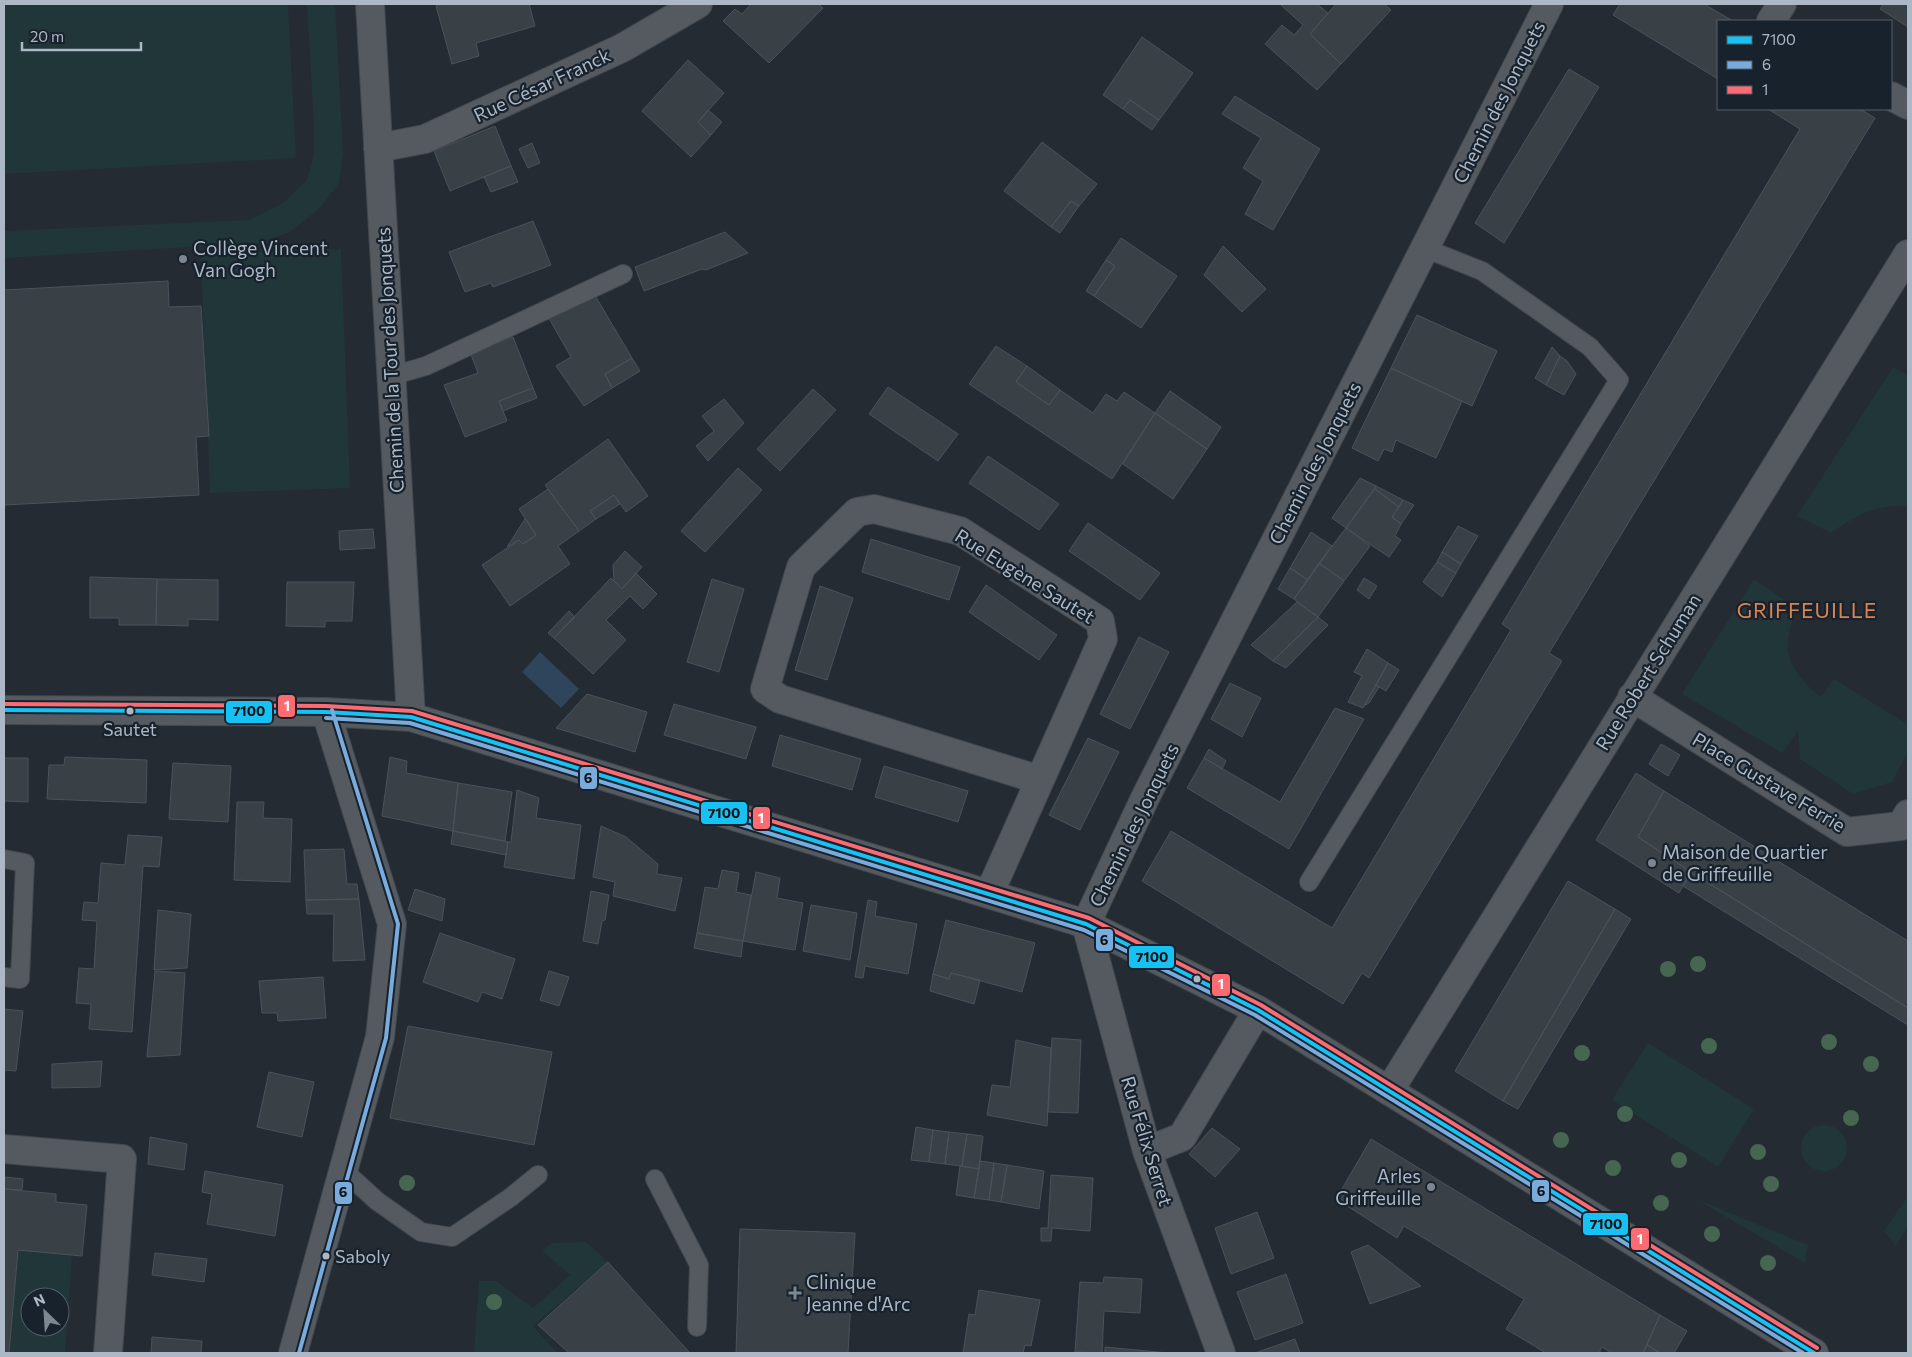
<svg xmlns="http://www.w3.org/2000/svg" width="1912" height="1357" font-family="Commissioner,sans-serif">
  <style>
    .green { fill: #213638; fill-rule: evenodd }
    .water { fill: #2f455c }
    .building { fill: #394046; stroke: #4b525a }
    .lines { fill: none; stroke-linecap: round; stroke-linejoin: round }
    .lane-casing { stroke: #42474d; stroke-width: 20 }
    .street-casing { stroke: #42474d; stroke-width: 30 }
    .lane { stroke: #545a60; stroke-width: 18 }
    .street { stroke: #545a60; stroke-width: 28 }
    .bus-1-casing { stroke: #18222d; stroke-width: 8 }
    .bus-2-casing { stroke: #18222d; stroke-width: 8 }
    .bus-3-casing { stroke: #18222d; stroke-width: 8 }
    .bus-1 { stroke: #16c1f3; stroke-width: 4 }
    .bus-2 { stroke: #79acdc; stroke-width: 4 }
    .bus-3 { stroke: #fc6b71; stroke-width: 4 }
    .tree { fill: #466651 }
    .poi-dot { fill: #7c8792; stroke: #18222d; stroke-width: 2 }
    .bus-dot { fill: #acb8c5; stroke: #18222d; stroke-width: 2 }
    .labels { text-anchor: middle; stroke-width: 4.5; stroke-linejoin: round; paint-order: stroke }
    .bus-label { font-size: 18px; fill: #acb8c5; stroke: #18222d }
    .street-label { font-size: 19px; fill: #acb8c5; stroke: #18222d }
    .poi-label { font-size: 19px; fill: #acb8c5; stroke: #18222d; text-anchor: start }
    .quarter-label { font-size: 21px; letter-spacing: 1px; fill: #da8352; stroke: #18222d }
    .line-badge { stroke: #18222d; stroke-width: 2 }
    .badge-label { font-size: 14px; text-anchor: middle; font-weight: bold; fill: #fff }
    .pale-badge-label { font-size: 14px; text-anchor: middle; font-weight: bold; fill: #111 }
  </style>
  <rect width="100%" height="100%" fill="#242b32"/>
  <path class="green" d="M4,4H288L296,158L4,174Z
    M307,4H335L343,152L339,183L320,208L290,232L258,243L4,258V231L249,220L283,203L307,180L314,155V126Z
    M341,249L350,488L210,493L201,254Z
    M1893,367L1908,376V506C1874,505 1859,514 1831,533L1797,516Z
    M1754,579L1796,608C1792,621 1787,636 1788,650C1790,668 1807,687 1821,697L1834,679L1908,725V752L1892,782L1853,794L1800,759L1798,731L1782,753L1682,694Z
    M1648,1043L1754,1109L1718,1167L1612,1100Z
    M1801 1148a23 23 0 1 1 46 0a23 23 0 1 1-46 0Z
    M1908,1196V1226L1896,1246L1884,1231Z
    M1696,1199L1808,1245L1805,1263Z
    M586,1242L608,1262L533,1326L558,1353H474L479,1281H496L533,1308L570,1275L542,1251L552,1243Z
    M18,1250L72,1255L65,1353H9ZM30,1297H60V1327H30Z"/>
  <path class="water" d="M540,652L579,689L561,708L522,672Z"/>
  <path class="building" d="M443,4H529L535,26L476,43L479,56L452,64L436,6Z
    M751,4H818L823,8L769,63L723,21L735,9L742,14Z
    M1280,4H1317L1328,13L1310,34L1341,64L1317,90L1265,44L1282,25L1294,35L1303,25Z
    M1336,4H1384L1391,10L1341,64L1310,34Z
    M1620,4H1704L1733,21H1718V79L1613,15Z
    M1883,4H1908V27L1880,9Z
    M1142,37L1193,73L1159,120L1130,100L1123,109L1103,95Z
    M688,60L724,93L698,122L711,135L691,157L642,111Z
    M1569,69L1599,87L1504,243L1475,223Z
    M1235,96L1320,149L1273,230L1245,214L1263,181L1243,168L1261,138L1222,114Z
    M1130,100L1159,120L1152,130L1123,109Z
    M1768,109H1860L1875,118L1549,653L1562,661L1369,978L1362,973L1343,1004L1142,881L1171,831L1332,928L1511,630L1502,624L1800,129Z
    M708,110L722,122L711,135L698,122Z
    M495,126L511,166L450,191L434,151Z
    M1042,142L1097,184L1079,206L1071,201L1051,227L1004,191Z
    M532,143L540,163L528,168L519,149Z
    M511,166L518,182L491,192L484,177Z
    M1071,201L1079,206L1060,233L1051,227Z
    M533,221L551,265L493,287L491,283L465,292L449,252Z
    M725,232L748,253L706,270L702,269L644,291L635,267Z
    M1121,238L1177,276L1141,328L1094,296L1115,266L1106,260Z
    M1223,246L1266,289L1242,312L1204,275Z
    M1106,260L1115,266L1094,296L1086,291Z
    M168,281L169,307L201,306L209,436L196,437L199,495L4,505V290Z
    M593,292L632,358L605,374L612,388L584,406L556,366L571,357L546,313Z
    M1417,315L1497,351L1472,406L1391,368Z
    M513,337L533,388L499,401L507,421L465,437L444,385L478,373L470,352Z
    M996,346L1027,366L1016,382L1049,405L1060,390L1093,413L1106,394L1117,401L1124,392L1155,413L1112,479L969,384Z
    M1552,347L1560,356L1546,385L1535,378Z
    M1560,356L1567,361L1576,374L1564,395L1546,385Z
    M632,358L640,371L612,388L605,374Z
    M1027,366L1060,390L1049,405L1016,382Z
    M1391,368L1462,401L1436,458L1396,440L1392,452L1384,449L1378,461L1352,448Z
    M888,387L958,434L938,461L869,414Z
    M533,388L537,398L503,411L499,401Z
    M813,389L836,410L780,471L757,449Z
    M1170,391L1221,427L1207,449L1155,413Z
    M724,399L744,423L708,461L696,446L714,431L702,416Z
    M1155,413L1207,449L1173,499L1123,464Z
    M608,439L648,496L626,512L614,495L590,511L596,519L579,531L545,485Z
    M988,456L1059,504L1039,530L969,483Z
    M738,468L762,490L705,552L681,531Z
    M1360,478L1376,486L1346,528L1332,518Z
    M1376,486L1403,500L1399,507L1375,489Z
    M548,489L579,531L558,546L570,564L510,606L482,565L519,540L523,544L536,535L519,509Z
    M1375,489L1399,507L1392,517L1401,524L1395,536L1401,540L1389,557L1346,528Z
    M614,495L620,504L596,519L590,511Z
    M1403,500L1414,505L1401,524L1392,517Z
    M525,519L536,535L523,544L519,540L507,547Z
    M1088,523L1160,573L1140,600L1069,551Z
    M1458,526L1478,536L1461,564L1442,552Z
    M1346,528L1370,546L1344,581L1319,563Z
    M373,529L375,548L340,550L339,531Z
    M1311,532L1332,546L1308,580L1290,568Z
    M871,539L960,567L949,600L862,572Z
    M625,551L642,567L622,589L614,581L613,565Z
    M1442,552L1461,564L1456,573L1437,562Z
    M1437,562L1456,573L1442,597L1423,582Z
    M1319,563L1344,581L1318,617L1294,599Z
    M1290,568L1308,580L1294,599L1278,589Z
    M636,573L657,594L643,609L630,596L606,620L626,640L593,674L554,638L611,578L622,589Z
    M90,577L157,579L156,625H119V618H90Z
    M1364,578L1377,586L1369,599L1357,590Z
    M157,579L218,580V620L188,619V626L156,625Z
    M712,579L744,589L719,672L687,662Z
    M287,582H354L352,621H325V627L286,626Z
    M986,585L1057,635L1039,660L969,612Z
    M820,586L853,598L827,680L795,670Z
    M1297,602L1318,617L1273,661L1251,645Z
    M569,611L575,617L554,638L548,633Z
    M1318,617L1328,625L1286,668L1273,661Z
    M1139,637L1169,652L1130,729L1100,714Z
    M1367,649L1388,663L1363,708L1348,702L1362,676L1354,672Z
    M1388,663L1399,670L1386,691L1376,685Z
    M1230,683L1261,698L1242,737L1211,719Z
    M1376,685L1379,687L1369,703L1364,706Z
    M587,694L647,712L635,752L556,728Z
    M674,704L756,727L746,759L664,735Z
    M1335,708L1364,719L1289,849L1187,788L1204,758L1280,802Z
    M780,735L861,759L852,790L772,766Z
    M1088,738L1119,752L1080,830L1049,815Z
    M1661,744L1680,755L1668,776L1649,764Z
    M1209,749L1226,761L1222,769L1204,758Z
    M65,757L147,760L146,803L47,799L49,765H64Z
    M390,757L407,761L406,773L458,783L453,831L382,816Z
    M4,758H28V802L4,801Z
    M173,763L231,766L228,822L169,819Z
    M884,766L968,791L958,822L875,797Z
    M1636,773L1664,791L1638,837L1691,872L1679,893L1596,840Z
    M458,783L512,792L505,841L453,831Z
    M517,790L539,798L536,818L581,825L574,879L504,867L508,842H511Z
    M1664,791L1908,941V1008L1691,872L1638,837Z
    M237,802H264L263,818L292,819L290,882L234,880Z
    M601,826L626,837L658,864L657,874L682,878L675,911L613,896L615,882L593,877Z
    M453,831L508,842L506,855L451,844Z
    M128,835L162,837L159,867L143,866L132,1032L89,1029L91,1004L76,1003L79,968L94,969L97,921L82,920L84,902L98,903L101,863L125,865Z
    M344,849L347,884H357L359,899L306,900L304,850Z
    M722,870L739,873L736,892L751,895L743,941L697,933L705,887L718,889Z
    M756,872L780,878L777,898L803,903L795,950L743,941Z
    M1691,872L1908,1008V1025L1683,886Z
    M1568,881L1615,909L1503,1101L1455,1071Z
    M415,889L445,899L442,921L408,910Z
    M591,891L609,895L605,920L602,921L598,944L583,941Z
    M359,899L365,960L333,961L334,914H307L306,900Z
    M868,900L877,902L875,916L917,924L908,974L865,966L863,978L855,977Z
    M811,905L857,913L850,960L803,951Z
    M1615,909L1631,919L1518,1109L1503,1101Z
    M158,910L191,914L187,968L154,970Z
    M946,920L1035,943L1022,992L951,973L949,979L933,974Z
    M440,933L515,959L502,999L482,992L478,1002L423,982Z
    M697,933L743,941L741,957L694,948Z
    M155,971L185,973L180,1055L147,1057Z
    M549,971L569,977L559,1006L540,1000Z
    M951,973L980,980L974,1004L930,991L933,974L949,979Z
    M323,977L326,1018L278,1021L277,1013H262L259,981Z
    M4,1009L23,1011L16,1071L4,1070Z
    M408,1026L552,1052L534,1145L390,1118Z
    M1052,1038L1081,1040L1078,1113L1048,1112Z
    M1016,1040L1051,1048L1047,1126L987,1115L992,1085L1010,1087Z
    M102,1061L100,1087L52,1088V1064Z
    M269,1072L314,1082L302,1137L257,1127Z
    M916,1127L933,1130L929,1162L911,1160Z
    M1212,1128L1240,1149L1215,1177L1189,1154Z
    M933,1130L949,1132L945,1164L929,1162Z
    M949,1132L967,1134L962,1166L945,1164Z
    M967,1134L983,1136L979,1169L962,1166Z
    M150,1137L187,1144L184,1170L148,1164Z
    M1371,1139L1660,1315L1643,1353H1612L1602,1347L1599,1353H1546L1506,1329L1524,1299L1404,1226L1397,1238L1338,1200L1336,1199Z
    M980,1161L994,1163L989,1200L974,1198Z
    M994,1163L1007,1165L1001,1202L989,1200Z
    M1007,1165L1044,1171L1039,1209L1001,1202Z
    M960,1166L979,1169L974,1198L956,1195Z
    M205,1171L283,1185L275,1236L207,1224L212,1194L202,1192Z
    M1051,1175L1093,1178L1090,1231L1052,1228L1051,1241H1041V1228H1048Z
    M5,1177L23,1179L22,1190L4,1189Z
    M4,1189L56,1194V1202L87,1205L82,1256L18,1250L9,1353H4Z
    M1257,1212L1274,1258L1231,1274L1215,1228Z
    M740,1229L855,1233L848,1353H736Z
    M1368,1245L1421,1286L1370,1304L1351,1252Z
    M155,1253L207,1259L204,1282L152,1275Z
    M608,1262L641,1299L690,1353H569L538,1325Z
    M1286,1274L1303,1323L1255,1340L1237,1292Z
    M1104,1277L1142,1279L1140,1313L1104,1311L1102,1353L1075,1352L1080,1282L1103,1283Z
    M979,1290L1040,1300L1031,1346L1025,1345L1023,1353H963L969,1314L975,1315Z
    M1660,1315L1687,1331L1674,1353H1660L1647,1345Z
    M152,1337L202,1341L201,1353H151Z
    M1295,1339L1300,1353H1255Z
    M1647,1345L1660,1353H1643Z
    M1105,1347L1168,1353H1105Z"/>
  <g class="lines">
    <defs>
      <path id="lane" d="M391,376L426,366L623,274
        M4,859L25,863L20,979L4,977
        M1309,882L1619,380L1590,347L1482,271L1424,248
        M344,1171L377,1201L421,1232L452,1237L511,1197L538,1175
        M655,1179L699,1265L697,1327"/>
      <path id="street" d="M370,4L411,717
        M1771,21L1782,4
        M1891,96L1908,105
        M378,148L425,139L622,48L698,4
        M1632,697L1847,832L1901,826L1908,814
        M4,710L326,712L411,717L1086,924L1258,1010L1814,1353
        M989,894L1103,639L1100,621L960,531L874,509L857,512L801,567L765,689L780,699L1040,780
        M1086,924L1145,798L1549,4
        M1086,924L1147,1151L1221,1353
        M1389,1091L1908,254
        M4,1149L122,1159L108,1353
        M1147,1151L1182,1137L1258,1010
        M293,1353L380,1037L392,924L326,712"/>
    </defs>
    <use href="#lane" class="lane-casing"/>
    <use href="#street" class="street-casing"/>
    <use href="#lane" class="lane"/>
    <use href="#street" class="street"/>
    <defs>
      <path id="bus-1" d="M4,710L326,712L411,717L1086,924L1258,1010L1814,1353"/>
      <path id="bus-2" d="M326,718L410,723L1084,930L1255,1015L1803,1353
        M299,1353L386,1038L398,924L332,710"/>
      <path id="bus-3" d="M4,704L326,706L412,711L1089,918L1261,1005L1817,1348"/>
    </defs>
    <use href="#bus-1" class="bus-1-casing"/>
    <use href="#bus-2" class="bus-2-casing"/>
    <use href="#bus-3" class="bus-3-casing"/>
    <use href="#bus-1" class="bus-1"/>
    <use href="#bus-2" class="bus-2"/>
    <use href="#bus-3" class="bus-3"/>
  </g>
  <g class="tree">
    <circle cx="1698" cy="964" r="8"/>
    <circle cx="1668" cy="969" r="8"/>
    <circle cx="1829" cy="1042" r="8"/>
    <circle cx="1709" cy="1046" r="8"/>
    <circle cx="1582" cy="1053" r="8"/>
    <circle cx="1871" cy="1064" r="8"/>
    <circle cx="1625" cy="1114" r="8"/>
    <circle cx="1851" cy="1118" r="8"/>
    <circle cx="1561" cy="1140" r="8"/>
    <circle cx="1758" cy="1152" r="8"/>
    <circle cx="1679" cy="1160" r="8"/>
    <circle cx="1613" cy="1168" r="8"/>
    <circle cx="407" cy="1183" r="8"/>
    <circle cx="1771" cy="1184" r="8"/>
    <circle cx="1661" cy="1203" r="8"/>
    <circle cx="1712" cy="1234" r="8"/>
    <circle cx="1768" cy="1263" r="8"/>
    <circle cx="494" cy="1302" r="8"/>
  </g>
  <g class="poi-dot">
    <circle cx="183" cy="259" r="5"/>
    <circle cx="1652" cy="863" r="5"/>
    <circle cx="1431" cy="1187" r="5"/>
    <path d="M792.5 1285.5h5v5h5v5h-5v5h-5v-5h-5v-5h5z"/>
  </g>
  <g class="bus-dot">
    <circle cx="130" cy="711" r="4.5"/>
    <circle cx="1197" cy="979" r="4.5"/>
    <circle cx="326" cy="1256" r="4.5"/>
  </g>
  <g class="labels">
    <g class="bus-label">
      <text x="130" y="736">Sautet</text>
      <text x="335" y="1263" text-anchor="start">Saboly</text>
    </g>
    <g class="street-label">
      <text transform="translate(542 85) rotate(-25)" y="7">Rue César Franck</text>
      <text transform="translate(1499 102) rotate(-63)" y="7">Chemin des Jonquets</text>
      <text transform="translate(390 360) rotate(-93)" y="7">Chemin de la Tour des Jonquets</text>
      <text transform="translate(1315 463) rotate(-63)" y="7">Chemin des Jonquets</text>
      <text transform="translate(1025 576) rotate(32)" y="7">Rue Eugène Sautet</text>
      <text transform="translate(1648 672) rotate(-58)" y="7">Rue Robert Schuman</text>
      <text transform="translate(1769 782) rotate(31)" y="7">Place Gustave Ferrie</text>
      <text transform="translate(1134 825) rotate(-64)" y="7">Chemin des Jonquets</text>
      <text transform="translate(1147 1141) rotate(73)" y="7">Rue Félix Serret</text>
    </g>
    <g class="poi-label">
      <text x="193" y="255">Collège Vincent<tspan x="193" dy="22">Van Gogh</tspan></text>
      <text x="1662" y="859">Maison de Quartier<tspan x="1662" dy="22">de Griffeuille</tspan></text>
      <text x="1421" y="1183" text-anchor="end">Arles<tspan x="1421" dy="22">Griffeuille</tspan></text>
      <text x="806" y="1289">Clinique<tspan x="806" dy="22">Jeanne d'Arc</tspan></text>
    </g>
    <g class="quarter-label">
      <text x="1807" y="618">GRIFFEUILLE</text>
    </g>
  </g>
  <g class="line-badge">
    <rect x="277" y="694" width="19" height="24" rx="5" fill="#fc6b71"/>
    <rect x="225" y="700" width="48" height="24" rx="5" fill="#16c1f3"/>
    <rect x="579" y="766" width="19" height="24" rx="5" fill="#79acdc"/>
    <rect x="700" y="801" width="48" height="24" rx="5" fill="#16c1f3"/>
    <rect x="752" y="806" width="19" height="24" rx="5" fill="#fc6b71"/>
    <rect x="1095" y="928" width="19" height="24" rx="5" fill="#79acdc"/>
    <rect x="1128" y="945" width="47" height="24" rx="5" fill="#16c1f3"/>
    <rect x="1211" y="973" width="20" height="24" rx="5" fill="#fc6b71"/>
    <rect x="1531" y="1179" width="19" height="24" rx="5" fill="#79acdc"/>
    <rect x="334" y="1181" width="19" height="24" rx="5" fill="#79acdc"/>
    <rect x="1582" y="1212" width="47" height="24" rx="5" fill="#16c1f3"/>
    <rect x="1630" y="1227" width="20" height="24" rx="5" fill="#fc6b71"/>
  </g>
  <g class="badge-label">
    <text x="287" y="711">1</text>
    <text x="761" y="823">1</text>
    <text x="1221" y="989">1</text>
    <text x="1640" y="1244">1</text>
  </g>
  <g class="pale-badge-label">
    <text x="249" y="716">7100</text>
    <text x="588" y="783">6</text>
    <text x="724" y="818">7100</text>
    <text x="1104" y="945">6</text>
    <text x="1152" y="962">7100</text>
    <text x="1541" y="1196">6</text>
    <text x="343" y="1197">6</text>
    <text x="1606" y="1229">7100</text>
  </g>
  <rect width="1912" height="1357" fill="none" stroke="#acb8c5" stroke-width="10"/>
  <rect x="1717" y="20" width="175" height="90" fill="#18222d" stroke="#535e6a"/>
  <rect x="1727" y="36" width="25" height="8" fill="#16c1f3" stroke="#535e6a"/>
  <text x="1762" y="45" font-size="15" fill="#acb8c5">7100</text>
  <rect x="1727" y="61" width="25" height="8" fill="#79acdc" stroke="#535e6a"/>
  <text x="1762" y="70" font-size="15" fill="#acb8c5">6</text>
  <rect x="1727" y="86" width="25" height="8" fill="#fc6b71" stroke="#535e6a"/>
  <text x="1762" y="95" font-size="15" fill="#acb8c5">1</text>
  <g transform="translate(45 1312) rotate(335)"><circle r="24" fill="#18222d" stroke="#535e6a"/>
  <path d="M0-4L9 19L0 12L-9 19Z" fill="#7c8792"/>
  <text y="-8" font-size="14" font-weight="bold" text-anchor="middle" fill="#acb8c5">N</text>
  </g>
  <path d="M22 42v8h119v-8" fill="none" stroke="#acb8c5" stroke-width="2.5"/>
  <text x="30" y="42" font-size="15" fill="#acb8c5" stroke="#18222d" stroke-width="4" paint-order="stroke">20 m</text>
</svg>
